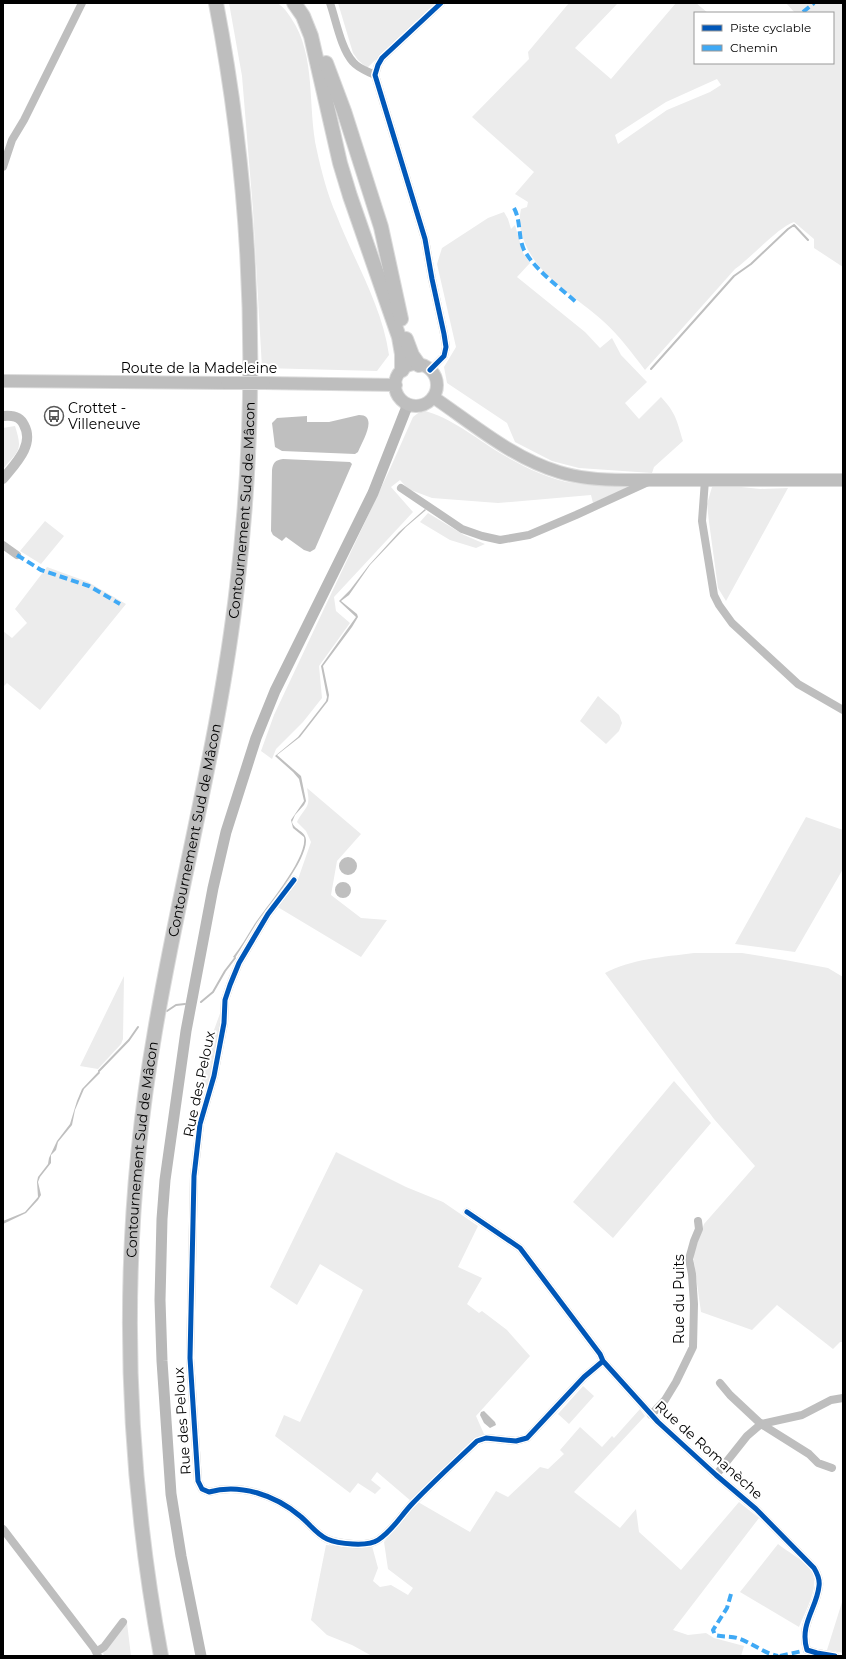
<svg xmlns="http://www.w3.org/2000/svg" width="846" height="1659" font-family="Montserrat,sans-serif">
  <style>
    .green { fill: #ececec; fill-rule: evenodd }
    .water { fill: #bfbfbf }
    .lines { fill: none; stroke-linecap: round; stroke-linejoin: round }
    .stream { stroke: #bfbfbf; stroke-width: 2 }
    .primary-casing { stroke: #dbdbdb; stroke-width: 14 }
    .motorway-casing { stroke: #dbdbdb; stroke-width: 16 }
    .minor { stroke: #bebebe; stroke-width: 8 }
    .tertiary { stroke: #bebebe; stroke-width: 10 }
    .secondary { stroke: #b8b8b8; stroke-width: 11 }
    .primary { stroke: #bebebe; stroke-width: 12 }
    .motorway { stroke: #bebebe; stroke-width: 14 }
    .primary-bridge-casing { stroke: #dbdbdb; stroke-width: 14; stroke-linecap: butt }
    .primary-bridge { stroke: #bebebe; stroke-width: 12 }
    .quiet { stroke: #3fa9f5; stroke-width: 4; stroke-dasharray: 8 4; stroke-linecap: butt }
    .cycleway-casing { stroke: #fff; stroke-width: 8 }
    .cycleway { stroke: #0057b8; stroke-width: 5 }
    .labels { text-anchor: middle; stroke-width: 4; stroke-linejoin: round; paint-order: stroke }
    .street-label { font-size: 14px; fill: #000; stroke: #fff }
    .poi-label { font-size: 14px; fill: #000; stroke: #fff; text-anchor: start }
  </style>
  <rect width="100%" height="100%" fill="#fff"/>
  <path class="green" d="M229,3H277C284,7 287,12 291,18C317,56 307,107 317,151C321,170 328,196 336,214C354,261 382,305 389,355L377,371L262,368L253,210L242,76Z
    M338,3H436L367,68L358,60L353,53Z
    M569,3H618L575,48L611,79L676,3H696L708,13H695V63H833V13H795L786,3H843V267L814,248V239L794,222C777,228 752,257 735,269L645,370C632,353 619,335 603,321C571,292 529,273 520,227C519,221 520,214 521,209L527,207L528,202L515,194L534,172L472,117L529,59L528,52ZM717,79L721,85L710,92L667,110L618,144L615,135L666,102Z
    M504,212L508,219L511,229L515,225L523,253L530,263L517,277L585,332L600,348L612,338L621,355L647,382L625,403L639,419L661,397C676,413 677,421 683,441L654,467L652,473L579,468L552,461L515,442L507,423L447,383L444,367L456,347L437,264L442,248L488,218Z
    M422,410C452,418 474,437 500,453C520,465 550,480 573,483C592,485 612,485 631,486L593,503L591,495L498,503L432,498L408,489L400,480L391,487L413,512L334,597L336,611L350,623L319,666L322,698L303,722L276,749L272,759L261,751L274,715L389,471L413,417Z
    M15,426C23,451 19,450 3,469V428Z
    M723,485L760,489L788,488L726,601L718,588L709,522L707,504L712,487Z
    M428,513L464,535L485,544L476,548L450,540L420,522Z
    M45,521L64,536L41,564L20,551Z
    M47,567L88,582L126,604L40,710L7,683L3,687V631L12,638L27,623L15,609Z
    M598,696L619,715L622,723L619,731L606,744L580,721Z
    M307,788L361,834L337,861L331,895L361,918L387,920L361,957L276,906L297,882L311,842L306,831L297,822C306,805 311,809 307,788Z
    M806,817L843,830V869L795,952L735,944Z
    M694,953H742L785,960L828,968L843,977V1342H840L833,1349L777,1305L752,1330L701,1312L693,1255L704,1224L755,1166L714,1119L605,973C632,959 663,957 694,953Z
    M124,976L123,1039L121,1044L98,1069L80,1066Z
    M222,1008L221,1022L208,1086L201,1085L214,1030Z
    M674,1081L711,1123L613,1238L573,1202Z
    M336,1152L406,1187L443,1202L478,1226L458,1267L482,1278L467,1304L479,1313L482,1311L507,1330L530,1356L476,1416L484,1434L411,1501L377,1472L371,1480L381,1488L375,1494L358,1483L350,1493L275,1436L284,1415L300,1422L363,1290L320,1264L297,1305L270,1287Z
    M583,1386L594,1396L569,1424L558,1414Z
    M640,1409L645,1416L574,1492L620,1528L636,1509L639,1532L681,1570L739,1502L759,1518L673,1630L688,1635L706,1633L714,1638L744,1646L741,1656H372L352,1645L327,1635L311,1620L326,1545L366,1548L372,1546L378,1568L373,1581L380,1587L391,1585L408,1595L413,1588L388,1569L384,1542L418,1502L470,1532L496,1491L508,1497L540,1467L548,1469L564,1454L560,1450L580,1427L602,1447L612,1436L614,1438Z
    M778,1544C788,1552 802,1559 810,1569C822,1584 805,1611 799,1627L740,1592Z
    M843,1599V1653L827,1650Z
    M127,1623L131,1656H104L103,1652Z"/>
  <path class="water" d="M359,415C379,415 362,442 358,452L355,454L282,451L275,447L272,423L277,418L307,416V422H329Z
    M283,459L350,462L352,464L315,549L310,552L304,550L286,537L282,541L273,535L271,531L272,470C273,463 275,460 283,459Z
    M425,509L426,510L406,527L370,565L349,595L341,601L357,614L358,617L352,627L323,666L329,695L328,701L300,737L277,755L301,776L306,801L304,805L295,815L292,822C294,830 306,831 306,840C307,861 270,904 258,921C250,933 243,946 235,958L233,957C241,947 247,936 254,925C266,907 308,858 304,837L293,828L291,820L304,801L299,779L293,772L275,756L298,737L326,701L327,697L321,666L356,617L339,601L350,590L369,565L399,532Z
    M339 866a9 9 0 1 1 18 0a9 9 0 1 1-18 0Z
    M335 890a8 8 0 1 1 16 0a8 8 0 1 1-16 0Z
    M99,1071L100,1073L84,1089L75,1110L72,1125L58,1142L56,1150L51,1155V1163L40,1177L38,1182L41,1195L38,1200L26,1213L3,1224V1221L25,1212L38,1197L37,1182L38,1177L48,1164L49,1158L57,1141L70,1124L77,1101L82,1089Z
    M484,1411L495,1422L496,1425L490,1428L484,1423L480,1415L481,1412Z"/>
  <g class="lines">
    <path class="stream" d="M651,369L734,276L751,264L788,229L794,225L808,240
      M201,1002L213,992L225,971L235,958
      M167,1011L176,1005L185,1004
      M99,1071L129,1040L138,1027"/>
    <defs>
      <path id="primary" d="M395 385a21 21 0 1 1 42 0a21 21 0 1 1-42 0Z
        M3,381L227,383
        M264,383L396,385
        M433,397C473,424 512,458 559,472C581,479 603,480 626,480H843"/>
      <g id="motorway">
        <path d="M294,3L303,16L311,36L340,163L350,196L399,337L402,354V370"/>
        <path d="M326,63L344,111L381,227L401,319"/>
        <path d="M406,339L412,355L419,365"/>
        <path id="s1" d="M161,1656C123,1450 119,1238 155,1031C180,883 220,737 237,587C260,392 253,195 216,3"/>
      </g>
    </defs>
    <use href="#primary" class="primary-casing"/>
    <use href="#motorway" class="motorway-casing"/>
    <path class="minor" d="M330,3C336,20 341,49 353,62C359,69 367,71 375,75
      M3,167L12,140L24,120L82,3
      M430,370L444,356L446,347L444,334L432,279L425,239L375,75L378,65L382,58L441,3
      M705,480L702,521L714,595L719,605L732,623L798,684L843,710
      M401,488L462,529L482,536L500,540L529,535L576,515L648,482
      M3,545L17,555
      M294,880L268,914L239,963L230,985L225,1000L224,1023L214,1076L200,1124L194,1176L190,1358L198,1481L202,1489L209,1492C240,1483 275,1495 300,1516C309,1523 316,1534 327,1539C338,1544 368,1547 378,1540C392,1531 400,1517 411,1505C432,1483 455,1462 477,1441L486,1438L516,1441L527,1438L584,1377L603,1361
      M467,1212L520,1248L600,1354L603,1361L658,1422L716,1475L756,1509L814,1568C817,1573 820,1580 819,1586C817,1608 799,1624 807,1650L817,1653L835,1656
      M720,1383L730,1395L761,1424L809,1454L818,1463L832,1468
      M651,1415L665,1400L676,1382L693,1347L694,1304L692,1274L689,1259L694,1241L699,1229L698,1221
      M716,1475L747,1436L761,1424L802,1415L831,1400L843,1398
      M3,1529L94,1648L98,1656
      M96,1652L104,1647L123,1622"/>
    <path class="tertiary" d="M3,416C12,415 20,416 24,425C35,445 15,464 3,479"/>
    <path class="secondary" d="M201,1656L181,1556L171,1494L162,1361L160,1300L162,1219L165,1180L186,1031L213,888L226,832L256,738L275,691L373,493L408,404"/>
    <use href="#primary" class="primary"/>
    <use href="#motorway" class="motorway"/>
    <defs>
      <path id="primary-bridge" d="M227,383H264"/>
    </defs>
    <use href="#primary-bridge" class="primary-bridge-casing"/>
    <use href="#primary-bridge" class="primary-bridge"/>
    <path class="quiet" d="M803,12L814,3
      M514,208C521,221 518,237 524,250C536,271 558,286 576,302
      M17,555L41,570L89,586L120,604
      M731,1594L727,1608L713,1630L715,1635C723,1637 730,1636 737,1638C751,1642 763,1653 778,1656
      M780,1656L807,1650"/>
    <defs>
      <path id="cycleway" d="M430,370L444,356L446,347L444,334L432,279L425,239L375,75L378,65L382,58L441,3
        M294,880L268,914L239,963L230,985L225,1000L224,1023L214,1076L200,1124L194,1176L190,1358L198,1481L202,1489L209,1492C240,1483 275,1495 300,1516C309,1523 316,1534 327,1539C338,1544 368,1547 378,1540C392,1531 400,1517 411,1505C432,1483 455,1462 477,1441L486,1438L516,1441L527,1438L584,1377L603,1361
        M467,1212L520,1248L600,1354L603,1361L658,1422L716,1475L756,1509L814,1568C817,1573 820,1580 819,1586C817,1608 799,1624 807,1650L817,1653L835,1656"/>
    </defs>
    <use href="#cycleway" class="cycleway-casing"/>
    <use href="#cycleway" class="cycleway"/>
  </g>
  <defs>
    <symbol id="bus-ring" viewBox="-11 -11 22 22"><circle r="9.5" fill="#fff" stroke="#595959" stroke-width="1.5"/><path d="M-5-6H5V4H4V6H2V4H-2V6H-4V4H-5ZM-3.5-4V0h7V-4ZM-3.5 1.2v1.5H-2V1.2ZM2 1.2v1.5H3.5V1.2Z" fill="#595959"/></symbol>
  </defs>
  <g fill-rule="evenodd">
    <use href="#bus-ring" x="43" y="405" width="22" height="22"/>
  </g>
  <g class="labels">
    <g class="street-label">
      <text x="199" y="373">Route de la Madeleine</text>
      <text dy="5" stroke="none"><textPath href="#s1" startOffset="1157">Contournement Sud de Mâcon</textPath></text>
      <text dy="5" stroke="none"><textPath href="#s1" startOffset="833">Contournement Sud de Mâcon</textPath></text>
      <text transform="translate(199 1084) rotate(-78)" y="5">Rue des Peloux</text>
      <text dy="5" stroke="none"><textPath href="#s1" startOffset="509">Contournement Sud de Mâcon</textPath></text>
      <text transform="translate(679 1299) rotate(-90)" y="5">Rue du Puits</text>
      <text transform="translate(182 1421) rotate(-94)" y="5">Rue des Peloux</text>
      <text transform="translate(709 1450) rotate(42)" y="5">Rue de Romanèche</text>
    </g>
    <g class="poi-label">
      <text x="68" y="413">Crottet -<tspan x="68" dy="16">Villeneuve</tspan></text>
    </g>
  </g>
  <rect width="846" height="1659" fill="none" stroke="#000000" stroke-width="8"/>
  <rect x="694" y="12" width="140" height="52" fill="#ffffff" stroke="#999999"/>
  <rect x="702" y="25" width="20" height="6" fill="#0057b8" stroke="#999999"/>
  <text x="730" y="32" font-size="12" fill="#000000">Piste cyclable</text>
  <rect x="702" y="45" width="20" height="6" fill="#3fa9f5" stroke="#999999"/>
  <text x="730" y="52" font-size="12" fill="#000000">Chemin</text>
</svg>
